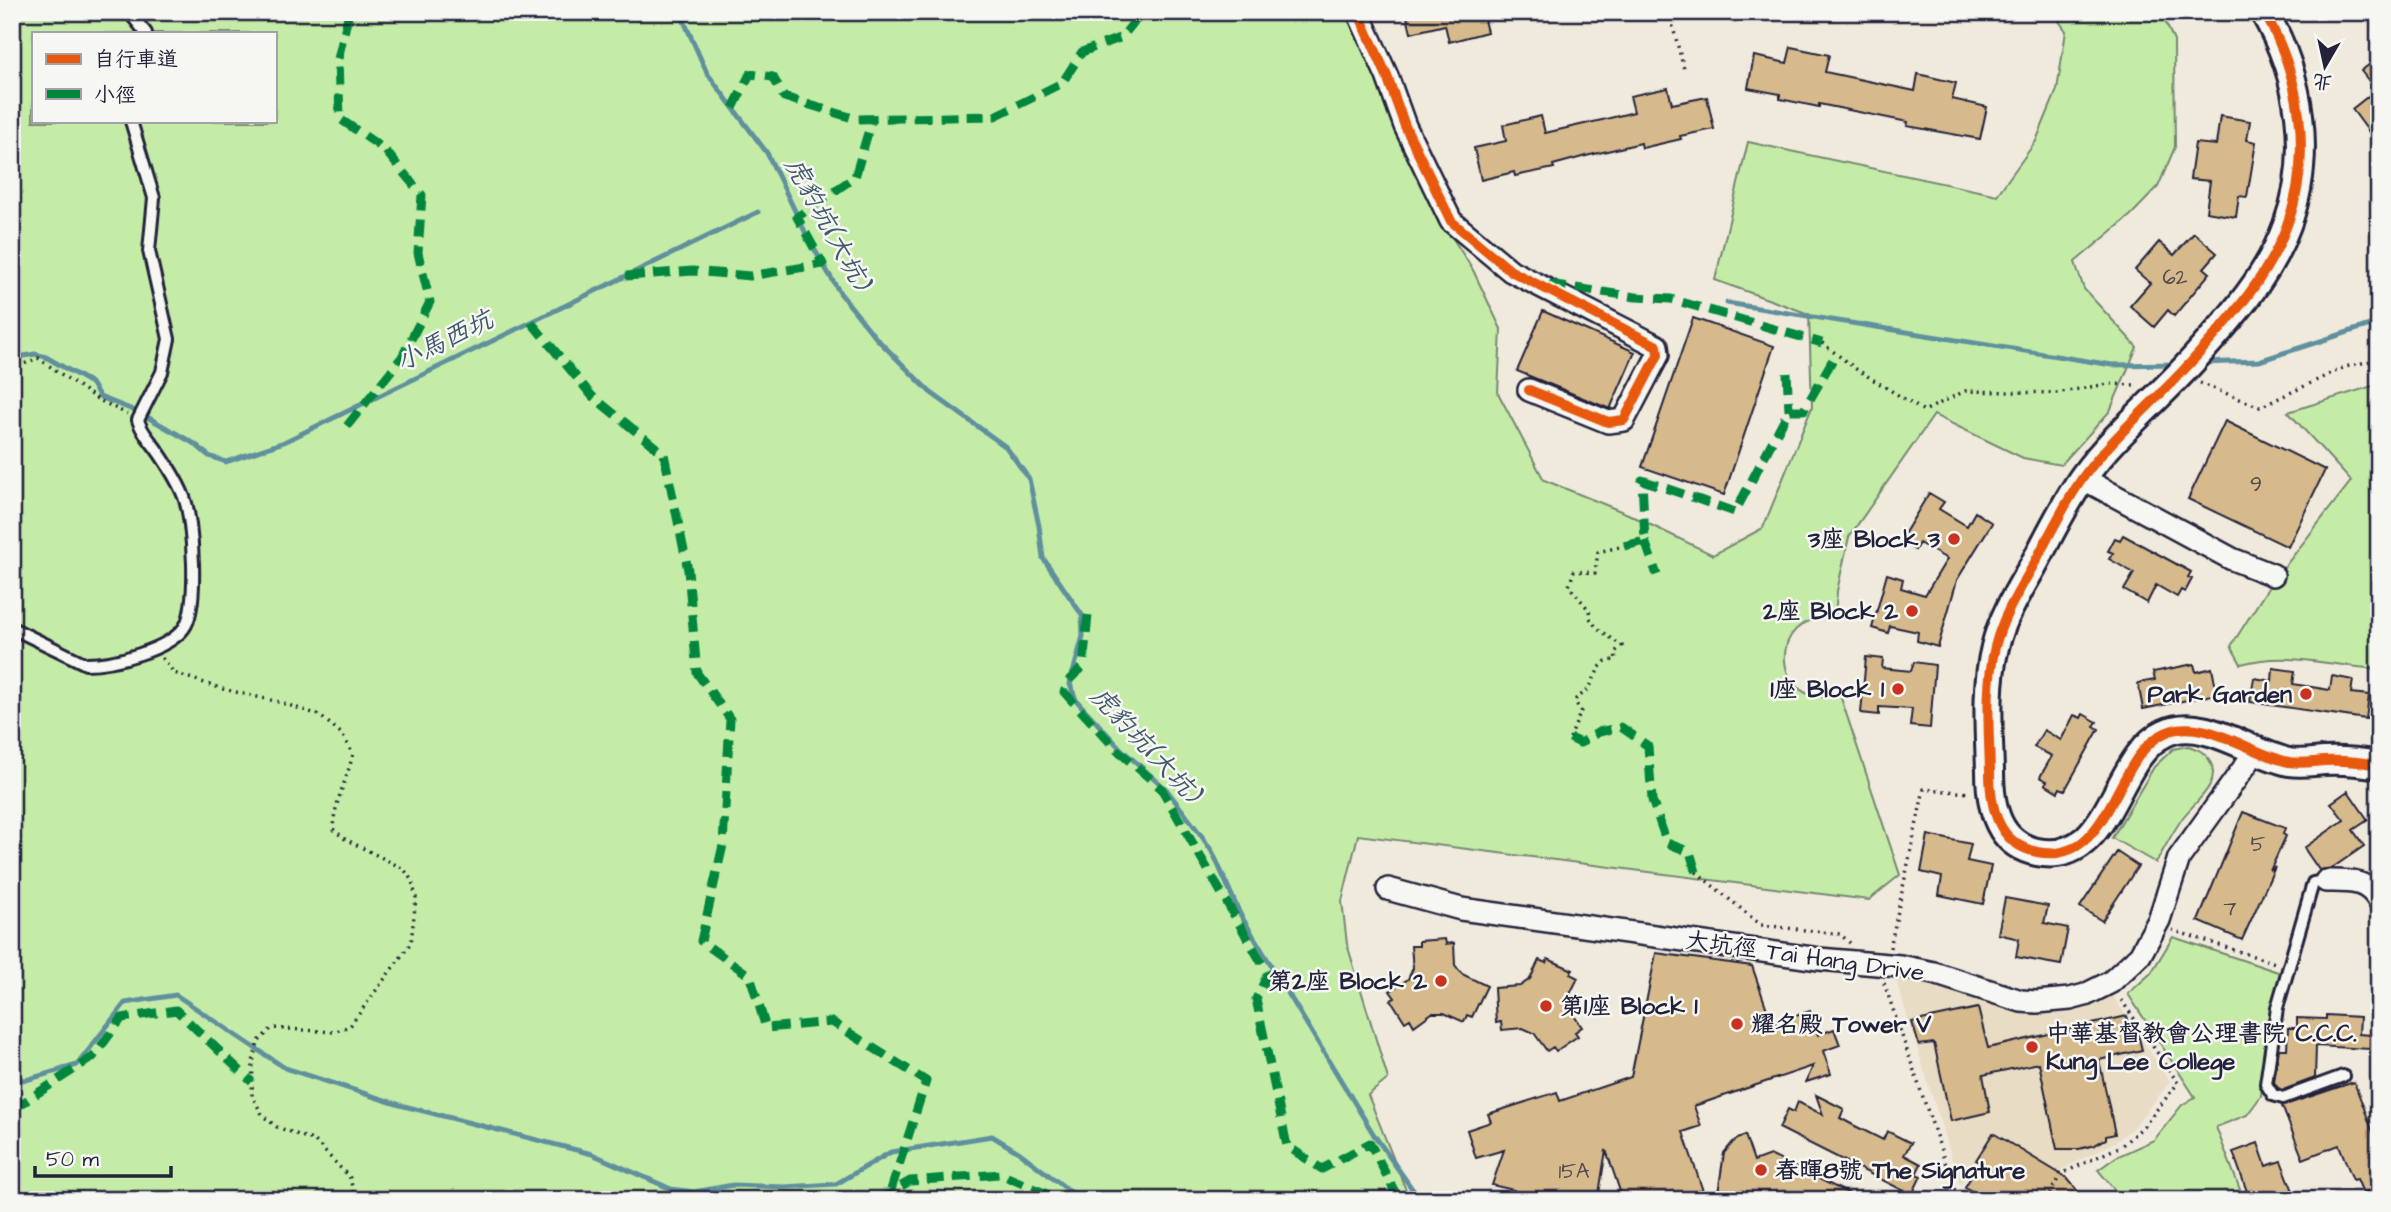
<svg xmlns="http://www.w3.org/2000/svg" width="2391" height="1212" font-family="'Architects Daughter','LXGW WenKai TC',sans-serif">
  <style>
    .built { fill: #e8dcc4 }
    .green { fill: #c5eca7; stroke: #748771; stroke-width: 2; fill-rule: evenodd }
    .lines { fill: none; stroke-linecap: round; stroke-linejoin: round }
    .stream { stroke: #5f909d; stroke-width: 5 }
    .building { fill: #d6ba8b; stroke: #22223b; stroke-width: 2 }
    .service-casing { stroke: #22223b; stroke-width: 16 }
    .minor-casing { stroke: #22223b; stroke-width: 26 }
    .tertiary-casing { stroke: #22223b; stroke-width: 32 }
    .path { stroke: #22223b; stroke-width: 3.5; stroke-dasharray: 2 5; stroke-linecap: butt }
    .service { stroke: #f6f6f2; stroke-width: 10 }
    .minor { stroke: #f6f6f2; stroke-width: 21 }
    .tertiary { stroke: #f6f6f2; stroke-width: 26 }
    .quiet { stroke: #00873e; stroke-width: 9; stroke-dasharray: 18 9; stroke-linecap: butt }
    .cycleway-casing { stroke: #f6f6f2; stroke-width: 15 }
    .cycleway { stroke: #e8590c; stroke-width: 10 }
    .poi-dot { fill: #c8321e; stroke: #f6f6f2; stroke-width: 2.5 }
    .labels { text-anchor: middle; stroke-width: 5; stroke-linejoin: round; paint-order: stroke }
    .number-label { font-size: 21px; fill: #4f484f }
    .poi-label { font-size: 24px; font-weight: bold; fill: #22223b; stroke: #f6f6f2; text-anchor: end }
    .street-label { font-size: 24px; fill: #22223b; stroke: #f6f6f2 }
    .water-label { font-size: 26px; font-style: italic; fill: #41596c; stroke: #f6f6f2 }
  </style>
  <rect width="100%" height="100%" fill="#f0eadd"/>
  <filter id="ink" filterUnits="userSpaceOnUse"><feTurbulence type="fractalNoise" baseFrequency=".0143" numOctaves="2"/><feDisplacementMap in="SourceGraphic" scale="14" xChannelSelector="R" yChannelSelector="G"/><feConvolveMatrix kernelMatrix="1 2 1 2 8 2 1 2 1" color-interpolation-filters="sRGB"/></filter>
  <g filter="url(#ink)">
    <path class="built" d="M1894,974L1932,984L1996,1007L2014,1010L2032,1012L2111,993L2170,1082L2132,1129L2115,1142L2057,1172L1993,1133L1960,1185Z"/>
    <path class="green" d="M12,12H1350L1438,215L1473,270L1501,329L1498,393L1544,480L1628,514L1713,555L1763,528L1812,407L1809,314L1715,280L1748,142L1997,195L2036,141L2057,90L2066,31L2054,14L2047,12H2161L2174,41L2175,147L2158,187L2131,215L2075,262L2084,289L2137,347L2110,411L2061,465L2023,458L1934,415L1849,537L1837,591L1835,618C1763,611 1772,713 1840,695L1900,875L1869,900L1358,835L1342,901L1347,944L1388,1079L1368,1095L1410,1200H12ZM33,33H275V121H33Z
      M2379,384V669C2329,666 2290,651 2241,664L2231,646L2266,591L2351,481L2288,412Z
      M2188,746C2198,749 2205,752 2210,761C2222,783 2196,801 2184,816C2173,831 2165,847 2156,863L2112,838L2154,767L2173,749Z
      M2173,937L2281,973L2266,1034L2261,1096L2247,1115L2216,1127L2244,1200H2123L2098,1170L2116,1157L2154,1140L2182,1105L2195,1097L2128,994L2151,973Z"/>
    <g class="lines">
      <path class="stream" d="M680,12L707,73L767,153L809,240L840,293L876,338L930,392L1006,447L1029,479L1039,526L1043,558L1082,615L1083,636L1070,684L1076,700L1120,748L1166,789L1201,835L1213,853L1240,914L1374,1135L1420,1200
        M1727,303L2112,365L2178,364
        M12,358L35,354L46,357L91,383L100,397L133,410
        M2201,363L2259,361L2379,322
        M149,418L195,444L209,456L226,462L284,442L758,212
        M12,1079L26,1080L77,1065L125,1003L176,995L285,1068L400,1105L592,1154L671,1189L694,1192L733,1185L784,1187L836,1184L891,1152L992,1136L1020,1153L1081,1200"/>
    </g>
    <path class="building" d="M1406,12H1482L1487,32L1449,42L1445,25L1411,33Z
      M1791,47L1829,55L1825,72L1915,91L1918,74L1956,83L1952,99L1987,107L1980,139L1907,126L1908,122L1819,104V107L1780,99V94L1748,88L1754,56L1787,63Z
      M2379,57V124L2369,132L2352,109L2376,90L2361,71Z
      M1668,88L1672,104L1707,97L1714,129L1680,136L1681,139L1642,148L1641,143L1586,156L1553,165L1554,168L1515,176L1514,172L1481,180L1474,148L1506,141L1503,125L1541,116L1545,133L1602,120L1634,112L1630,96Z
      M2220,116L2250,121L2247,140L2256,142L2247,197L2239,196L2236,217L2206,212L2210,181L2190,179L2195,143L2216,145Z
      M2194,233L2217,253L2204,268L2210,273L2174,316L2168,310L2154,327L2130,306L2150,283L2135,270L2159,242L2174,255Z
      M1543,311L1635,352L1610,409L1517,371Z
      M1693,318L1774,346L1724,495L1642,467Z
      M2225,421L2325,470L2288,547L2188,499Z
      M1929,493L1944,502L1939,509L1967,526L1975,512L1992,523L1957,580L1938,647L1917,641L1918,632L1890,626L1888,633L1872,628L1887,574L1903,579L1901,588L1925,595L1947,559L1919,543L1915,550L1900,541Z
      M2123,535L2191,572L2188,577L2192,579L2185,592L2181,590L2177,597L2156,585L2147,603L2124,590L2134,573L2109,559L2113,553L2108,551L2115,538L2120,540Z
      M1866,657L1883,659L1882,668L1911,671L1914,662L1935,665L1930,728L1910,726L1912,709L1879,707V715L1861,713Z
      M2194,664L2196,672L2212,668L2217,694L2143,709L2138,683L2155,680L2153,672Z
      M2273,668L2295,671L2293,684L2330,690L2332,676L2353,680L2351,693L2369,695L2366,719L2250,702L2254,678L2272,681Z
      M2083,714L2097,722L2094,726L2099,729L2065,790L2060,788L2058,792L2045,784L2047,781L2040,777L2052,756L2034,747L2044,730L2061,740L2074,715L2081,718Z
      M2348,791L2368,820L2353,830L2364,846L2332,868L2319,870L2304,848L2344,820L2331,803Z
      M2243,812L2285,828L2283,834L2286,836L2270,871L2275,867L2242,940L2198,921Z
      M1928,835L1971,844L1967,861L1991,866L1983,904L1939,895L1942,877L1921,872Z
      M2117,852L2138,866L2102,921L2080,907Z
      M2005,898L2048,906L2044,923L2068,928L2061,965L2016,957L2019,939L1998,934Z
      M1445,939L1446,944L1454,943L1455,965L1462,974L1487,986L1472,1017L1467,1015L1464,1022L1444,1013H1432L1414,1026L1410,1019L1405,1022L1391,1000L1395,998L1390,991L1408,979L1413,968L1411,946H1419V941Z
      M1656,953L1752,966L1772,1024L1810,1011L1818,1035L1834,1029L1840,1045L1823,1051L1831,1074L1806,1082L1813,1066L1694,1106L1701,1126L1683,1132L1706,1200H1623L1606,1150L1598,1200H1518L1514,1190L1492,1185L1504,1150L1476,1158L1467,1130L1491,1122L1488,1114L1557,1092L1560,1101L1631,1077Z
      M1548,959L1573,970L1570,974L1578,978L1568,998L1569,1009L1582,1027L1575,1032L1578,1036L1556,1051L1553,1047L1547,1051L1534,1033L1523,1028L1502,1030L1501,1022L1496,1023L1494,988L1520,986L1530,979L1539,960L1546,963Z
      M1978,1008L1988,1048L2127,1016L2132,1036L2138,1034L2142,1050L2099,1060L2115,1134L2106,1136V1139L2095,1145L2079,1149H2057L2039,1063L1983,1075L1990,1112L1951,1121L1934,1043L1919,1045L1912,1022Z
      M2326,1015L2360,1017L2359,1034L2371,1035L2370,1049L2316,1046L2315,1078L2283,1090L2278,1088L2274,1082L2279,1049H2287L2288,1028H2297V1018L2326,1019Z
      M2354,1082L2379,1148V1187L2363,1193L2357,1179L2353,1180L2339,1145L2303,1159L2282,1106Z
      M1816,1095L1844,1109L1840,1118L1855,1126L1883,1140L1887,1131L1911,1143L1904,1155L1921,1164L1916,1174L1921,1176L1912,1195L1779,1128L1788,1109L1794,1112L1798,1102L1823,1115Z
      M1993,1133L2067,1178L2085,1200H1986L1965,1187L1980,1162L1976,1160Z
      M1745,1135L1754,1161L1770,1155L1862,1200H1717L1724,1153L1733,1142Z
      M2258,1143L2266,1166L2281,1161L2293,1191L2277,1197L2279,1200H2250L2233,1152Z"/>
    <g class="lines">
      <defs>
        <path id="service" d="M129,12L146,33
          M12,628L86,664C113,664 168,650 184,628C199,609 193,519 184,497C178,481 162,456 151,442C145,434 141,430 138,420L162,372L169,339L149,251L154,198L131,121
          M2326,881L2313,883L2277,1008L2266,1084L2273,1095L2283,1098L2343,1076
          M2369,1200L2379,1196"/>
        <path id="minor" d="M1358,12L1387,76L1405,126L1451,221L1511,271L1657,346L1658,355L1624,420L1608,422L1529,390
          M2082,478L2232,559L2273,575
          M2326,881C2348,881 2367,879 2379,901
          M1388,889L1461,909L1819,959L1900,966L1934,973L2021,1001L2037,1002L2070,999L2085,995L2111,982L2140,955L2159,920L2179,858L2256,751"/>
        <path id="tertiary" d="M2264,12C2301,76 2313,155 2287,225C2268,278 2229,320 2193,360C2158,399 2115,434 2084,476C2064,504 2049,536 2033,566C2018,592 2002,618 1995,647C1985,687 1989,731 1990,771C1990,806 1997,844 2037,852C2112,867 2113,756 2165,733C2203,715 2250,754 2289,762C2301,764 2312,762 2324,761C2342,760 2361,762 2379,765"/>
      </defs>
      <use href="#service" class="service-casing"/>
      <use href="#minor" class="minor-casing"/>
      <use href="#tertiary" class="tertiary-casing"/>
      <path class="path" d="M1669,12L1685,73
        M1822,343L1856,369L1924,411L1965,391L2056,393L2108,384L2137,385
        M12,369L38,358L97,399L127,414
        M2200,383L2260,407L2345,367L2379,359
        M162,658L174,673L223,689L279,702L319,715L342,734L353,754C347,779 334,803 333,829L345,839L404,869L412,881L416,897L411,943L350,1026L334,1032L272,1028L258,1042L253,1062L252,1096L263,1116L277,1127L315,1141L350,1178L355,1200
        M1570,738L1581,711L1575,702L1576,699L1589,689L1599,668L1606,661L1616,660L1615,652L1622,646L1596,627L1590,618L1589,610L1569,586L1574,571L1595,573L1598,552L1624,546
        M1696,872L1761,925L1840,934L1850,943
        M2172,930L2275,963
        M1890,948L1924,789L1969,793
        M1884,983L1958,1200
        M2046,1200L2061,1174L2121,1146L2143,1127L2178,1083L2120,998"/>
      <use href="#service" class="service"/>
      <use href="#minor" class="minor"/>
      <use href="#tertiary" class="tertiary"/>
      <path class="quiet" d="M733,108L750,74L773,77L784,97L856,119L995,116L1062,83L1082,52L1122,37L1142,12
        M626,276L692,271L750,276L823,264L797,217L855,177L872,119
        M1549,284L1636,297L1671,299L1822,343
        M531,322L592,396L664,454L688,570L697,673L730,719L723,845L701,941L750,976L766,1028L832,1022L926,1081L890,1193
        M1787,373L1789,410
        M347,426L402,357L430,302L418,253L422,195L384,149L340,119L338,59L349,12
        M1645,541L1657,575
        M1624,546L1645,541L1642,480L1735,512L1789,410H1804L1836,354
        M1088,615L1083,667L1070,679L1064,692L1118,751L1161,788L1268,974L1256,999L1287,1146L1322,1169L1370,1143L1399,1200
        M1570,738L1580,743L1599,732L1621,727L1648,746L1652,800L1667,843L1690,852L1696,872
        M12,1105L18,1106L93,1057L122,1018L176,1010L252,1082
        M709,1200H718
        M878,1200L910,1181L1000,1174L1061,1200"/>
      <defs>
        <path id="cycleway" d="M1358,12L1387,76L1405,126L1451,221L1511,271L1657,346L1658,355L1624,420L1608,422L1529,390
          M2264,12C2301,76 2313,155 2287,225C2268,278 2229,320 2193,360C2158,399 2115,434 2084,476C2064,504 2049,536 2033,566C2018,592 2002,618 1995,647C1985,687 1989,731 1990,771C1990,806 1997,844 2037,852C2112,867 2113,756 2165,733C2203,715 2250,754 2289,762C2301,764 2312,762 2324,761C2342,760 2361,762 2379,765"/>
      </defs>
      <use href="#cycleway" class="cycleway-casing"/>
      <use href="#cycleway" class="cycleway"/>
    </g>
  </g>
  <g class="poi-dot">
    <circle cx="1954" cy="539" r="7"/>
    <circle cx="1912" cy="611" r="7"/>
    <circle cx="1898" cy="689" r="7"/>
    <circle cx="2306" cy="694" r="7"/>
    <circle cx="1441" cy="981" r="7"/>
    <circle cx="1546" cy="1006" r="7"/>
    <circle cx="1737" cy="1024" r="7"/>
    <circle cx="2032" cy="1047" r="7"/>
    <circle cx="1761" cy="1170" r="7"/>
  </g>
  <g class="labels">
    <g class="number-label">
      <text x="2175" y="284">62</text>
      <text x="2256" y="491">9</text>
      <text x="2258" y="851">5</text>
      <text x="2230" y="915">7</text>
      <text x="1574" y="1178">15A</text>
    </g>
    <g class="poi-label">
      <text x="1940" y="547">3座 Block 3</text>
      <text x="1898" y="619">2座 Block 2</text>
      <text x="1884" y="697">1座 Block 1</text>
      <text x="2292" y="702">Park Garden</text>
      <text x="1427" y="989">第2座 Block 2</text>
      <text x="1560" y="1014" text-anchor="start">第1座 Block 1</text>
      <text x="1751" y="1032" text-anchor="start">耀名殿 Tower V</text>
      <text x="2046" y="1041" text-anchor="start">中華基督教會公理書院 C.C.C.<tspan x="2046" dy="28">Kung Lee College</tspan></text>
      <text x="1775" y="1178" text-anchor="start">春暉8號 The Signature</text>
    </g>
    <g class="street-label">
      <text transform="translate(1805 956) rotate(8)" y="8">大坑徑 Tai Hang Drive</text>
    </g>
    <g class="water-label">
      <text transform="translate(828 223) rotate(61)" y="9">虎豹坑(大坑)</text>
      <text transform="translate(444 340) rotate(-26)" y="9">小馬西坑</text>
      <text transform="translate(1146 744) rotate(47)" y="9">虎豹坑(大坑)</text>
    </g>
  </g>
  <rect width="2391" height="1212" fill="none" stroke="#f6f6f2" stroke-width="42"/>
  <rect x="21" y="21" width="2349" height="1170" fill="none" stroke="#22223b" stroke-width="2.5" filter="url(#ink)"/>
  <rect x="32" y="32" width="245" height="91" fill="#f6f6f2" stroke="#a1a1a9" stroke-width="2"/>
  <rect x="46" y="54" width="35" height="10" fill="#e8590c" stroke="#a1a1a9" stroke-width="2"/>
  <text x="94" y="66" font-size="21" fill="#22223b">自行車道</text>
  <rect x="46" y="89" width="35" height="10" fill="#00873e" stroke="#a1a1a9" stroke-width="2"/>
  <text x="94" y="102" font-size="21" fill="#22223b">小徑</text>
  <g transform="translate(2325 66) rotate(189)" stroke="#f6f6f2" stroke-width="5" paint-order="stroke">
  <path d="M0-5L12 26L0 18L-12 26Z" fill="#22223b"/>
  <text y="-10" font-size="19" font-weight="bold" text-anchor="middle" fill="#22223b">北</text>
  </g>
  <path d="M35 1166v10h136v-10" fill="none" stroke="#22223b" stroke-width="3.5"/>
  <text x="46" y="1166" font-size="21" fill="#22223b" stroke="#f6f6f2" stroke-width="5" paint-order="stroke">50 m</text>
</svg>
